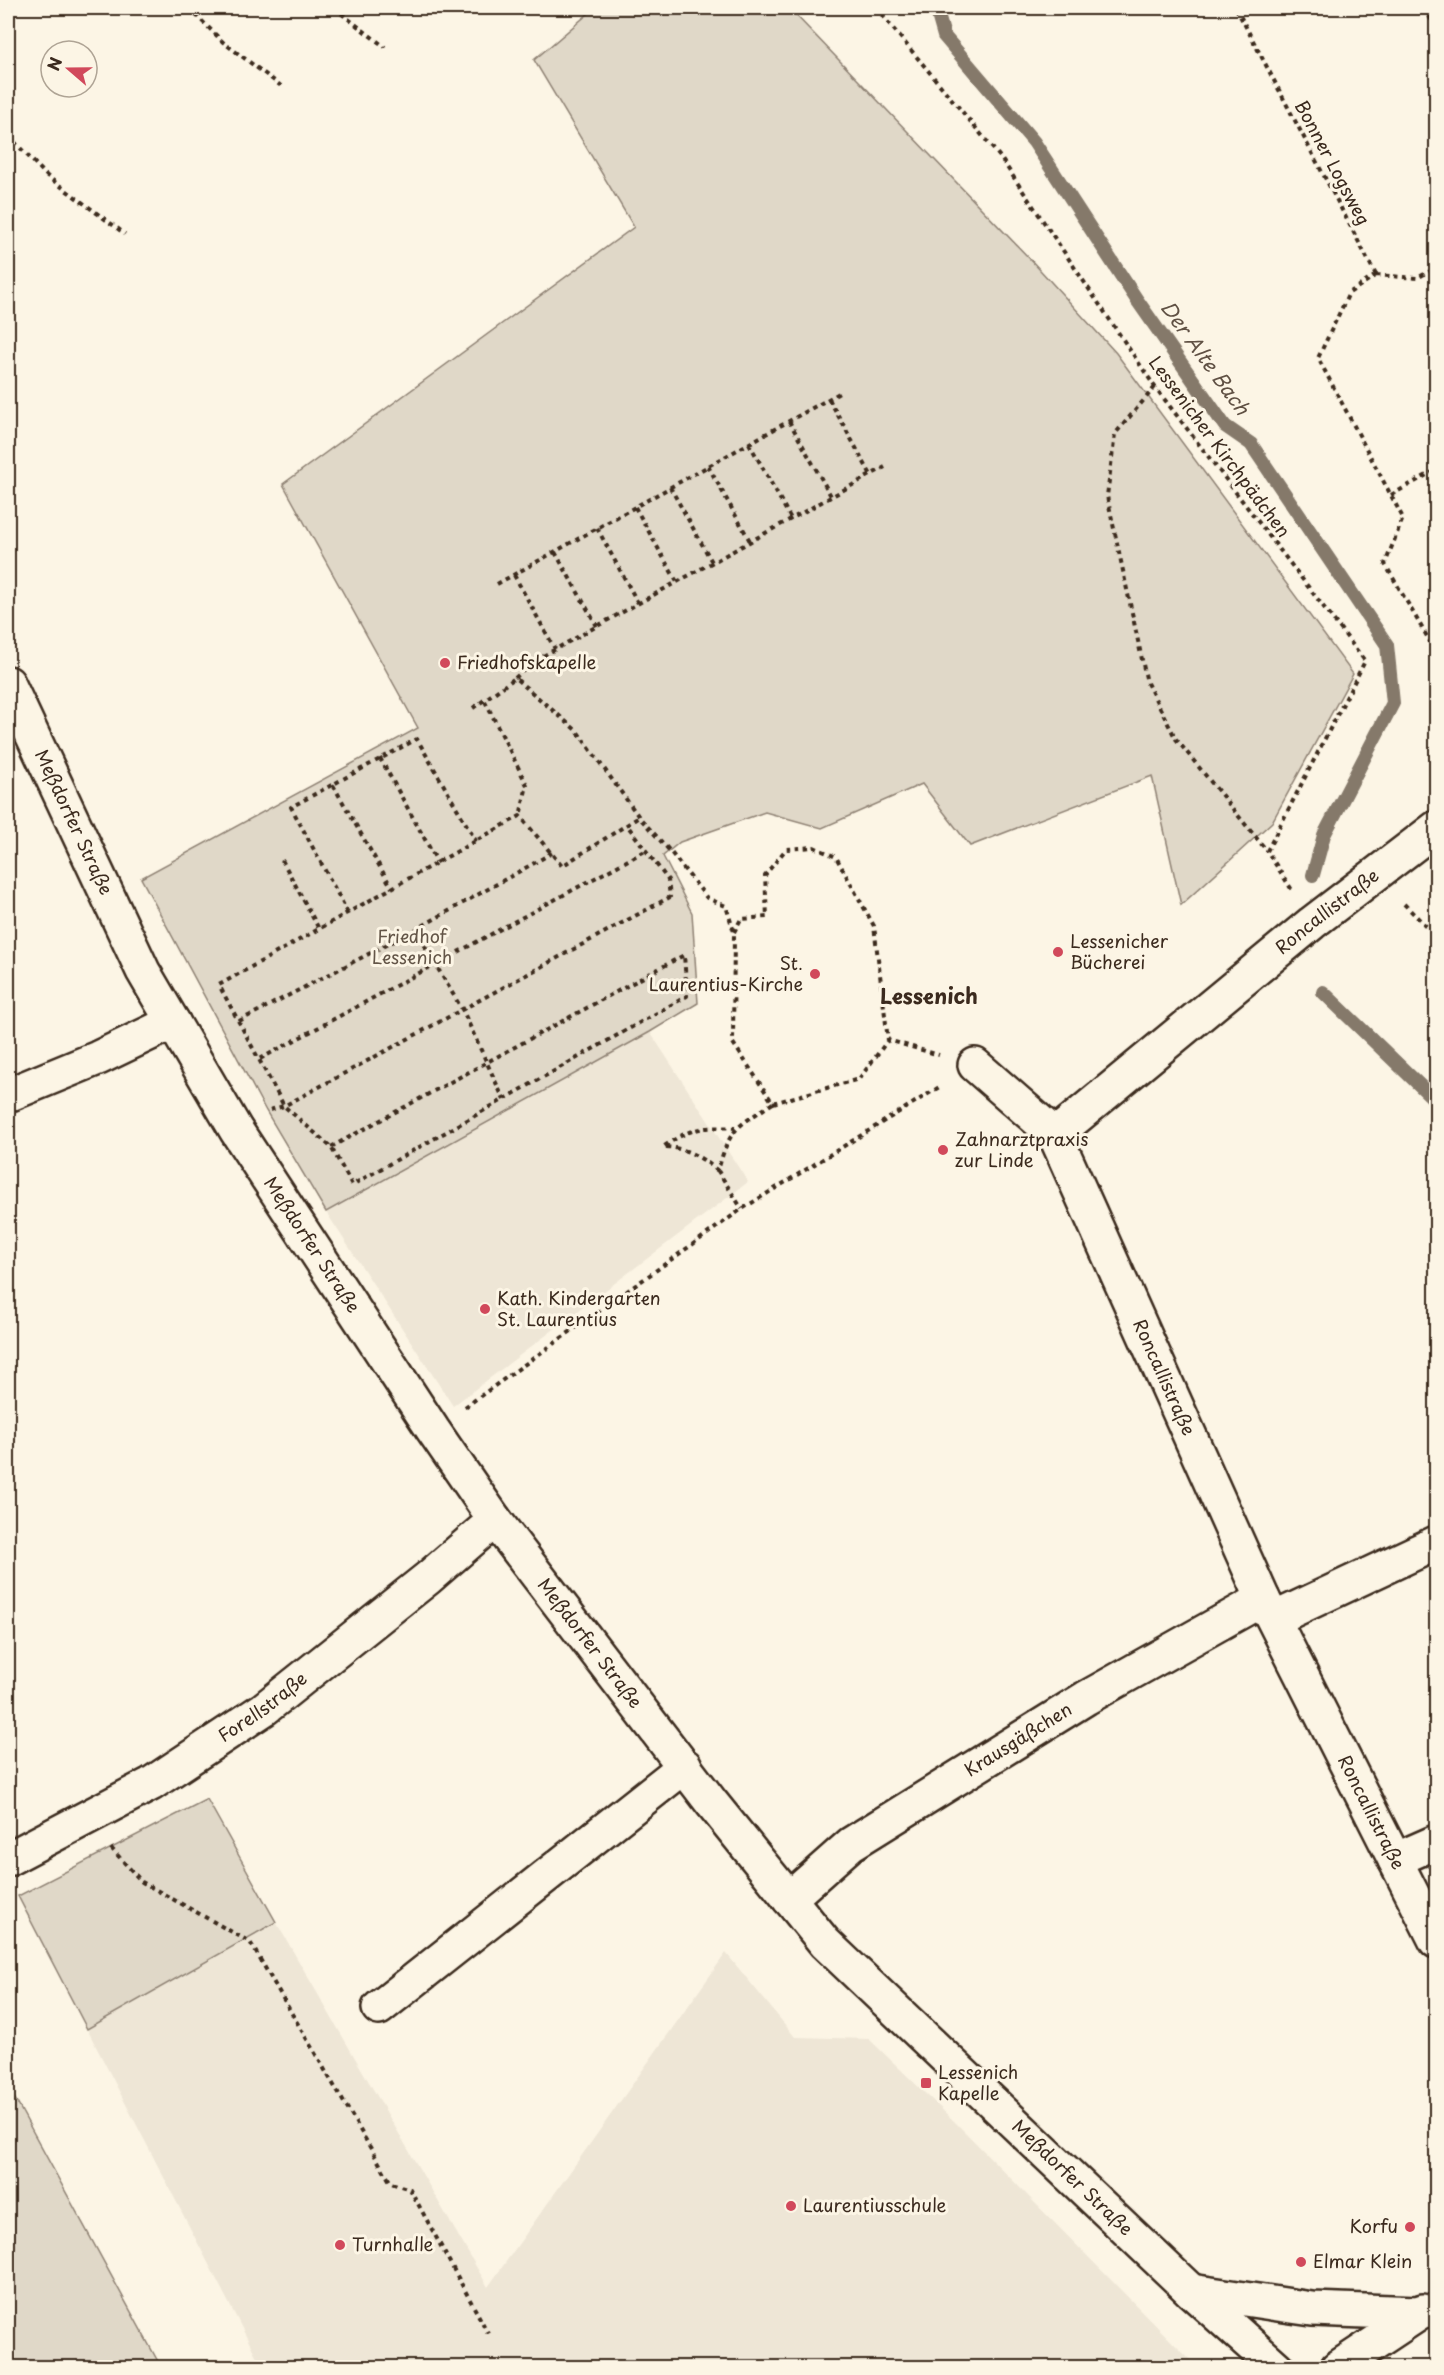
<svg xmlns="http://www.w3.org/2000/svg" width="1444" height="2375" font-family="'Playpen Sans',sans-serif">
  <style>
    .built { fill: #eee6d6 }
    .green { fill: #e0d8c8; stroke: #8e8173; stroke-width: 1.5 }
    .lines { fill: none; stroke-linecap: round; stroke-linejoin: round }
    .stream { stroke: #85796b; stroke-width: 14 }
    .minor-casing { stroke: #3b2a1e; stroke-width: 38 }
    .path { stroke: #3b2a1e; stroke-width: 4; stroke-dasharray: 4.5 4.5; stroke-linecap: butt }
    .minor { stroke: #fcf5e5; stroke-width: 33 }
    .poi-dot { fill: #d1495b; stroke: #fcf5e5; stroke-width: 2 }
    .labels { text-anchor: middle; stroke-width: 6; stroke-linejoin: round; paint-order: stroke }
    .street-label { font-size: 18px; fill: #3b2a1e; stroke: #fcf5e5 }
    .poi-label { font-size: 18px; fill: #3b2a1e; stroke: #fcf5e5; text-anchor: start }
    .park-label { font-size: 18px; fill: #645648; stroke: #fcf5e5 }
    .water-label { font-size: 20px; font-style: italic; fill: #605144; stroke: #fcf5e5 }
    .quarter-label { font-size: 21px; font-weight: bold; fill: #3b2a1e; stroke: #fcf5e5 }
  </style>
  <rect width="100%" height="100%" fill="#fcf5e5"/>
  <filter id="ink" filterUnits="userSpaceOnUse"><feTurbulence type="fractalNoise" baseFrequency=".0167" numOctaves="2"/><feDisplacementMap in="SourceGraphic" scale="12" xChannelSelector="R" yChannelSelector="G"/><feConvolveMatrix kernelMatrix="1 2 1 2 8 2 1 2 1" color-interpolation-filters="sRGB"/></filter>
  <g filter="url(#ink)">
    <path class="built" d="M650,1032L748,1182L453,1406L326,1212Z
      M276,1922L488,2287L726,1953L795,2037L869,2039L957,2124L1194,2364L1195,2367H262L87,2029Z"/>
    <path class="green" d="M595,8H789L1030,259L1116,353L1353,674L1272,822L1181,905L1152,776L970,846L922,784L822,828L765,812L680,842L663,856L692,913L698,1003L650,1032L326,1212L266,1111L141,878L418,728L283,484L634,227L534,60Z
      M207,1799L276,1922L87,2029L18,1896Z
      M8,2086L161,2367H8Z"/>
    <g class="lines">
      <path class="stream" d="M936,8L944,36L1034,142L1137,300L1225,426L1251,444L1387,645L1393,703L1324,835L1313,875
        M1323,992L1436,1101"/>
      <defs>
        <g id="minor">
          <path id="s1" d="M8,683L143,971L236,1130L433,1430L495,1520L711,1802L825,1943L1191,2291L1277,2368"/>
          <path id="s2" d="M975,1065L1055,1135L1263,1599L1436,1941"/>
          <path d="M8,1095L98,1058L173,1022"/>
          <path id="s3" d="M1055,1135L1312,923L1436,828"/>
          <path d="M1274,1619L1436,1543"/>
          <path id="s4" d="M8,1859L151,1784L264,1709L428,1578L495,1520"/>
          <path d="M1395,1860L1436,1842"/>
          <path id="s5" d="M789,1899L851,1844L1086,1698L1263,1599"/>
          <path d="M379,2008L685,1766"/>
          <path d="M1191,2291L1312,2309L1418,2313"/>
          <path d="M1337,2368L1423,2311"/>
        </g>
      </defs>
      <use href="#minor" class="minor-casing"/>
      <path class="path" d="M189,8L223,42L281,86
        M334,8L385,47
        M876,8L1000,157L1155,387L1365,661L1267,851L1292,890
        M1236,8L1376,275
        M1425,8L1436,29
        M8,135L47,176L125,234
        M1376,275L1349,293L1318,358L1403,518L1385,564L1436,652
        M1376,275L1417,278L1436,268
        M1155,387L1115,434L1107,496L1147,683L1176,739L1267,851
        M829,399L871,475
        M789,421L831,496
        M749,443L791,519
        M708,466L750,541
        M670,487L712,562
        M1391,495L1436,470
        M635,507L677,582
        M597,528L638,603
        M555,552L597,626
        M514,575L555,649
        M497,584L841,392
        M515,678L534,661L885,467
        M485,701L527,785L520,816
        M473,708L515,678L577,731L639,817L669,850L707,898L726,906L734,932L733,1043L773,1103C737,1127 729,1128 718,1171L742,1209
        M380,758L438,863
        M333,785L392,888
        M282,860L319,929
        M1404,904L1436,936
        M348,913L291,807L417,739L476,841
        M415,930L463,1011L504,1100
        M734,932L741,919L767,917L765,875L786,849L814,847L836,857L874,926L888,1040L939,1055
        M239,1021L415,930L552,853
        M260,1059L645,851
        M773,1103L859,1079L888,1040
        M270,1110L284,1106L670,897L668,880L627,825
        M331,1147L684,955L687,996L352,1185L331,1147L284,1106L219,985L520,816L562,866L639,817
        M718,1171C701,1157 685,1147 663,1147C690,1128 702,1126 735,1128
        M465,1407L742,1209L941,1086
        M111,1848L142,1882L250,1942L391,2183L410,2189L488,2333"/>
      <use href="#minor" class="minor"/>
    </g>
  </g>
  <g class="poi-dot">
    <circle cx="445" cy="663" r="6"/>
    <circle cx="1058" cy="952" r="6"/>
    <circle cx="815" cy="974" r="6"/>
    <circle cx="943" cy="1150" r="6"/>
    <circle cx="485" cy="1309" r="6"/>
    <rect x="920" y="2077" width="12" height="12" rx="3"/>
    <circle cx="791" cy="2206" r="6"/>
    <circle cx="1410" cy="2227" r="6"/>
    <circle cx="340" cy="2245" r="6"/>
    <circle cx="1301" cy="2262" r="6"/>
  </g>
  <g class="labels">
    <g class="street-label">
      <text transform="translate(1332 163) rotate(62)" y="6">Bonner Logsweg</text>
      <text transform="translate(1219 447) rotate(53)" y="6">Lessenicher Kirchpädchen</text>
      <text dy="6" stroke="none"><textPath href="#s1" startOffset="154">Meßdorfer Straße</textPath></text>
      <text dy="6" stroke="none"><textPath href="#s3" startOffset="352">Roncallistraße</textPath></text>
      <text dy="6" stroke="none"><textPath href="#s1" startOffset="640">Meßdorfer Straße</textPath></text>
      <text dy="6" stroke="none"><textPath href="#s2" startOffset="372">Roncallistraße</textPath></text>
      <text dy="6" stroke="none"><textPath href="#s1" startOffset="1126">Meßdorfer Straße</textPath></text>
      <text dy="6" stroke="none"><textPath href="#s4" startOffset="297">Forellstraße</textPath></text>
      <text dy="6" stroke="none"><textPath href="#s5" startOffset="280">Krausgäßchen</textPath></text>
      <text dy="6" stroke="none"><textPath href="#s2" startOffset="854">Roncallistraße</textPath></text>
      <text dy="6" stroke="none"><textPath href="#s1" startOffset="1848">Meßdorfer Straße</textPath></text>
    </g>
    <g class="poi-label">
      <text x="457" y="669">Friedhofskapelle</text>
      <text x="1070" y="948">Lessenicher<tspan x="1070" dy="21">Bücherei</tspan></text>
      <text x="803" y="970" text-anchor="end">St.<tspan x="803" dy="21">Laurentius-Kirche</tspan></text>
      <text x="955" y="1146">Zahnarztpraxis<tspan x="955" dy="21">zur Linde</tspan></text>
      <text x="497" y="1305">Kath. Kindergarten<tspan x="497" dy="21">St. Laurentius</tspan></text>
      <text x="938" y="2079">Lessenich<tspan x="938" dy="21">Kapelle</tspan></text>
      <text x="803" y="2212">Laurentiusschule</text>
      <text x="1398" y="2233" text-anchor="end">Korfu</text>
      <text x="352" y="2251">Turnhalle</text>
      <text x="1313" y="2268">Elmar Klein</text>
    </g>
    <g class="park-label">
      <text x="412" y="943">Friedhof<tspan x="412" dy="21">Lessenich</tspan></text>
    </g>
    <g class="water-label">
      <text transform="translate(1205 358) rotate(54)" y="7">Der Alte Bach</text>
    </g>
    <g class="quarter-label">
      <text x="929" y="1004">Lessenich</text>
    </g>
  </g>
  <rect width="1444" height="2375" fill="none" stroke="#fcf5e5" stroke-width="30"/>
  <rect x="15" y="15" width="1414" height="2345" fill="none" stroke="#3b2a1e" stroke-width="2" filter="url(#ink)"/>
  <g transform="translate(69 69) rotate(290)"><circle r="28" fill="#fcf5e5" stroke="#afa495" stroke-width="1.5"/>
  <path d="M0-4.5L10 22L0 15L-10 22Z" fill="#d1495b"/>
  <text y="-9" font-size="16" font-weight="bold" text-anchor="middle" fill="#3b2a1e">N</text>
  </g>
</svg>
